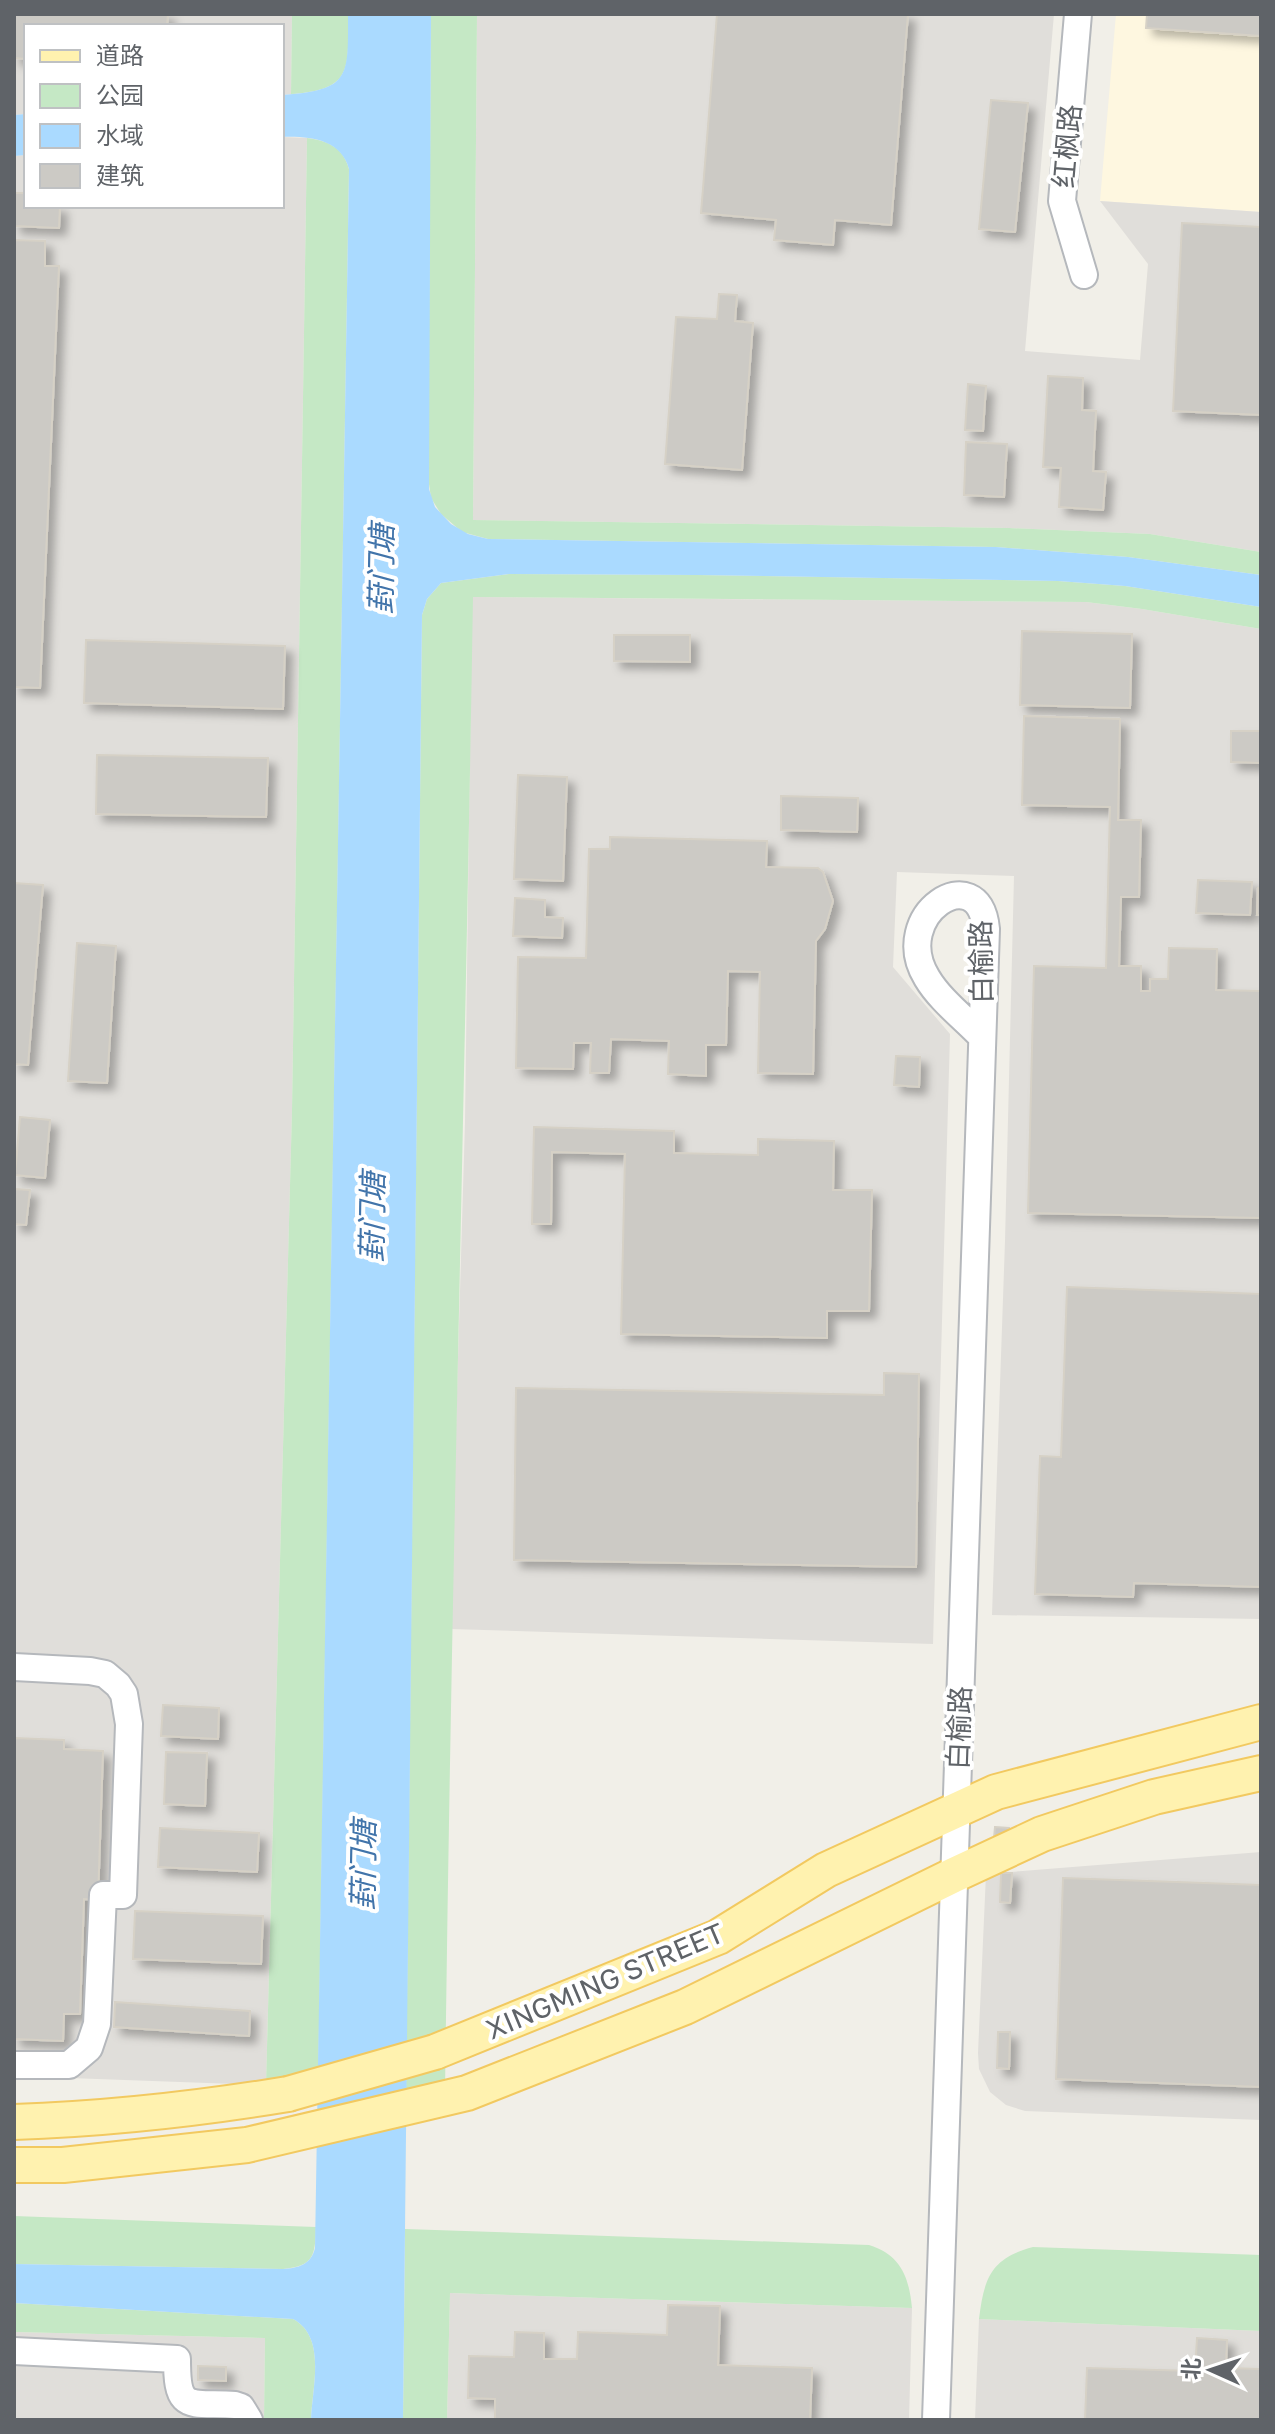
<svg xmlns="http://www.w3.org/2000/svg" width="1275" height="2434" font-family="'Golos Text','Noto Sans SC',sans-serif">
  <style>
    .commercial { fill: #fef7e0 }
    .industrial { fill: #e0deda }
    .green { fill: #c5e8c5 }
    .water { fill: #aadaff }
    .building { fill: #cccac5; stroke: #d6d1c6; stroke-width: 2; filter: url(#shadow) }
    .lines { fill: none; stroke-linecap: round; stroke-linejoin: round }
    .minor-casing { stroke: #b5b8bc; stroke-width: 30 }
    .major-casing { stroke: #f2c960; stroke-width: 38 }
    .minor { stroke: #fff; stroke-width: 26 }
    .major { stroke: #fff2af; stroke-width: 34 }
    .major-bridge-casing { stroke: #f2c960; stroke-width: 38; stroke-linecap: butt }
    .major-bridge { stroke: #fff2af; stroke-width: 34 }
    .labels { text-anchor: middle; stroke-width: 8; stroke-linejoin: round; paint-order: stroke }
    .street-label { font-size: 28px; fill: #5f6368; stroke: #fff }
    .water-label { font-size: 30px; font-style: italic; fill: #4174aa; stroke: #fff }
  </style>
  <defs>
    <filter id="shadow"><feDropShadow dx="7" dy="7" stdDeviation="4" flood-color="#0004"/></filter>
  </defs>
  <rect width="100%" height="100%" fill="#f1efe8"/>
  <path class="commercial" d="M1116,14H1261V212L1100,201Z"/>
  <path class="industrial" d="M14,14H292L291,94L282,95V26H26V114L14,115Z
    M477,14H1054L1025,351L1140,360L1148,264L1100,201L1261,212V552L1150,534L1009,528L473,520Z
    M282,137L307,138L292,1110L266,2085L14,2076V156L26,155V206H282Z
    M472,597L1086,602L1142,609L1261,629V1619L992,1615L1005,1241L1014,876L897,872L893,967L950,1034L933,1644L450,1629L465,1122Z
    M1261,1852V2120L1025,2111L1006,2105L990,2092L979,2069L978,2053L986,1874Z
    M450,2293L912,2308L909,2420H447Z
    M979,2319L1261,2331V2420H975Z
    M14,2332L265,2338L264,2420H14Z"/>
  <path class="green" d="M292,14H348C348,68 354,90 291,94Z
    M431,14H477L473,520L1009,528L1150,534L1261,552V575L1128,557L996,547L488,539L462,532L441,514L431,498L428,477Z
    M307,138C328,141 343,147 349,169L318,2087L266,2085L292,1110Z
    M509,574L697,575L1058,581L1125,586L1261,607V629L1142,609L1086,602L473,597C465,1096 451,1595 445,2094L406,2095L422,615L427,599L441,583Z
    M14,2216L316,2227C315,2256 314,2266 283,2269L14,2264Z
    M405,2229L869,2245C901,2255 909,2277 912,2308L450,2293L447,2420H403Z
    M1033,2247L1261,2255V2331L979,2319C984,2278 991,2258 1033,2247Z
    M14,2303L293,2319C327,2337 312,2388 311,2420H264L265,2338L14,2332Z"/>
  <path class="water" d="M348,14H431L429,489L435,507L451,524L468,534L488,539L996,547L1128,557L1261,575V607L1125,586L1058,581L697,575L509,574L441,583L427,599L422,615L403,2420H311C312,2388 327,2337 293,2319L14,2303V2264L283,2269C298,2268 311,2265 315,2248L349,169C341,139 309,136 282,137V95C351,90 348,77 348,14Z
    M26,114V155L14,156V115Z"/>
  <path class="building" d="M14,14H168L167,26H26V59L14,58Z
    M717,14H908L891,225L835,220L833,245L774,240L776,220L701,213Z
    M1147,14H1261V36L1146,28Z
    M991,100L1028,103L1015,232L979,229Z
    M14,193H26V206H60L59,228L14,226Z
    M1182,223L1261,227V415L1173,411Z
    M14,240L45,241V266H59L40,688L14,687Z
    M719,294L737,295L735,321L753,323L742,470L665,464L676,317L717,319Z
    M1048,376L1083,378L1082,410L1096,411L1093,471L1106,472L1103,510L1059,507L1061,468L1043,467Z
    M968,384L986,386L983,431L965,430Z
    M966,442L1007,444L1004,497L964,495Z
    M1022,631L1132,634L1130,708L1020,705Z
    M614,635H690V662L614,661Z
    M86,640L285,646L283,709L84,703Z
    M1024,716L1120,719L1118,820H1141L1139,897H1121L1119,966H1141V991H1150V979H1168L1169,948L1217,949L1216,990L1261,991V1218L1028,1213L1034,966L1106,968L1110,807L1022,805Z
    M1231,731H1261V763L1231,762Z
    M97,755L268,758L266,817L96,814Z
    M518,775L567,777L563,881L514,879Z
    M781,796L858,798L857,832L781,830Z
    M610,837L767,841L766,867L818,868L823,872L833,901L825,929L816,941L813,1074L758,1073L760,972L728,971L726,1045H706V1076L668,1074L669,1041L611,1039L609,1073H590L591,1043H574L573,1069L516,1068L518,957L586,958L589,849H610Z
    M1198,880L1252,882L1250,915L1196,913Z
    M14,883L43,885L28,1065L14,1064Z
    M1258,888H1261V915H1257Z
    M515,898L545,900V917L563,918L562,938L513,936Z
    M77,943L116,946L107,1083L68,1081Z
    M896,1056L920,1057L919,1087L894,1085Z
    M20,1117L50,1120L45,1178L15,1175Z
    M534,1127L674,1131V1153L758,1155V1139L834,1141L833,1190H872L869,1311H827V1338L621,1334L625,1154L552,1152L551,1224H532Z
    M14,1189L30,1190L26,1225L14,1224Z
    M1067,1287L1261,1294V1587L1134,1583L1133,1597L1035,1594L1040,1456L1061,1457Z
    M884,1373L919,1374L916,1567L514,1560L516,1388L884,1395Z
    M163,1705L219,1708L218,1739L161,1736Z
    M14,1738L64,1740V1749L103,1751L98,1900L84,1899L80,2014H64L63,2041L14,2039Z
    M166,1752L207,1753L205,1806L164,1804Z
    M995,1827L1009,1828L1007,1850L993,1849Z
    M160,1828L259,1833L257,1872L158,1867Z
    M1001,1873H1012L1010,1903L1000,1902Z
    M1063,1878L1261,1885V2087L1056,2079Z
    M135,1911L263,1916L261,1964L133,1959Z
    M115,2002L250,2011L249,2036L114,2027Z
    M998,2032H1010L1009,2069L997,2068Z
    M668,2305L720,2306L718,2365L812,2368L810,2420H495V2399L468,2398L469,2356L514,2357L515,2332L544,2333V2359H577L578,2332L667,2335Z
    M1197,2338L1227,2340L1226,2368L1261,2369V2420H1085L1087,2368L1195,2371Z
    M198,2366L226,2367V2381L198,2380Z"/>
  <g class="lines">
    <defs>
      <path id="minor" d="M1078,14L1062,201L1084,275
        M14,1667L90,1671L105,1674L118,1685L124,1694L129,1724L123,1895H103L97,2024L89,2048L69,2065H14
        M14,2351L177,2359C177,2413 188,2402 235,2405L241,2407L249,2420
        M936,2420L986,929C979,856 888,915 927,978C940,1000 964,1018 982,1037"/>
      <path id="major" d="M435,2052L718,1937L826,1870L996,1792L1261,1722
        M14,2122C105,2119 197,2109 288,2094
        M14,2165H63L247,2145L467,2093L685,2007L954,1875L1042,1834L1154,1797L1261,1773"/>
    </defs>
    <use href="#minor" class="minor-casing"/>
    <use href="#major" class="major-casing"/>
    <use href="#minor" class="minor"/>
    <use href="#major" class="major"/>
    <defs>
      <path id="major-bridge" d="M288,2094L435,2052"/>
    </defs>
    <use href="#major-bridge" class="major-bridge-casing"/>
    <use href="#major-bridge" class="major-bridge"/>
  </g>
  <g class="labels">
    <g class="street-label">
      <text transform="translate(1067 146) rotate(-85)" y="10">红枫路</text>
      <text transform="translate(981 962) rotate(-91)" y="10">白榆路</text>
      <text transform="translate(959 1728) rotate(-88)" y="10">白榆路</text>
      <text transform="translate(605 1981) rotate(-23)" y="10">XINGMING STREET</text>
    </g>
    <g class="water-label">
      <text transform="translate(382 569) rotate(-89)" y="10">葑门塘</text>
      <text transform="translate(373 1217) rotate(-89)" y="10">葑门塘</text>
      <text transform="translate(364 1865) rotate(-89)" y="10">葑门塘</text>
    </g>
  </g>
  <rect width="1275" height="2434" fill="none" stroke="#5f6368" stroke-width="32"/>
  <rect x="24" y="24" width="260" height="184" fill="#ffffff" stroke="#bfc1c3" stroke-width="2"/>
  <rect x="40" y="50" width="40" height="12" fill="#fff2af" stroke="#bfc1c3" stroke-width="2"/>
  <text x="96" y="64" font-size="24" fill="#5f6368">道路</text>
  <rect x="40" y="84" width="40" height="24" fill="#c5e8c5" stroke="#bfc1c3" stroke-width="2"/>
  <text x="96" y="104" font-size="24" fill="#5f6368">公园</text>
  <rect x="40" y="124" width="40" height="24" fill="#aadaff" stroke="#bfc1c3" stroke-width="2"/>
  <text x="96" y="144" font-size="24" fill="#5f6368">水域</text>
  <rect x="40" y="164" width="40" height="24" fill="#cccac5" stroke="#bfc1c3" stroke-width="2"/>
  <text x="96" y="184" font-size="24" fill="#5f6368">建筑</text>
  <g transform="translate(1211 2370) rotate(273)" stroke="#ffffff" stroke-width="6" paint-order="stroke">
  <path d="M0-6L14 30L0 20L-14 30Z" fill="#5f6368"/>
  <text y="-12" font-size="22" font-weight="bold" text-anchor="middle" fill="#5f6368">北</text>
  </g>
</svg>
